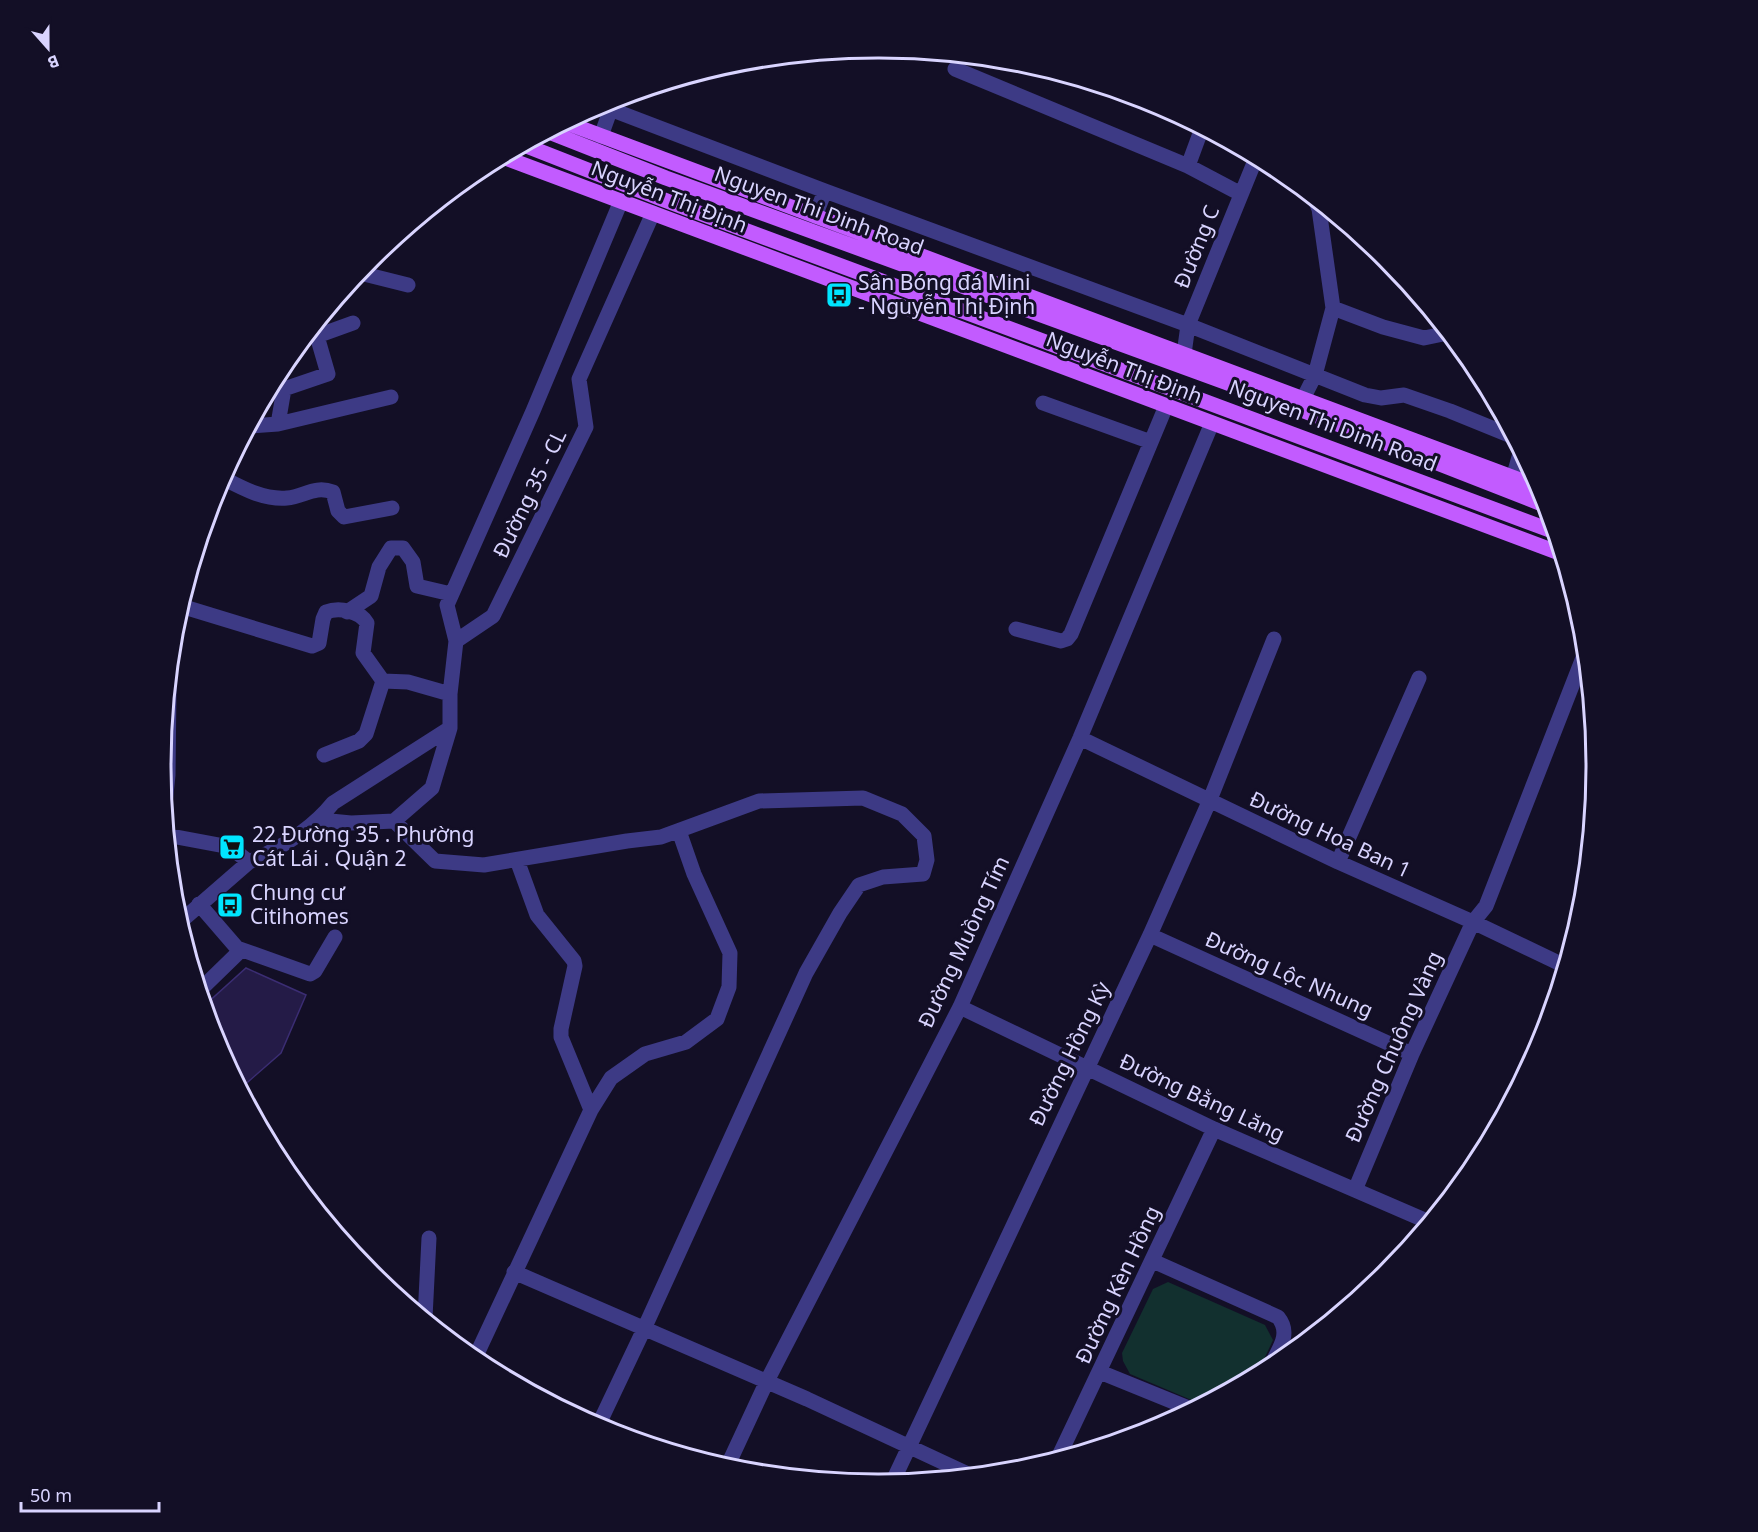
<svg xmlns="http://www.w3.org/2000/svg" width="1758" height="1532" font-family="'Noto Sans',sans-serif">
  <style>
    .green { fill: #12302f }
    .building { fill: #241b47; stroke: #3b2d73; stroke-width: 1.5 }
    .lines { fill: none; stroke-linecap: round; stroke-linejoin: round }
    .minor { stroke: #3d3a85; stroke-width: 15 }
    .major { stroke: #c25bff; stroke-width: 15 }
    .labels { text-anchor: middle; stroke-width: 6; stroke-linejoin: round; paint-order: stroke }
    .street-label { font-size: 21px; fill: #d9d4ff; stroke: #130f26 }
    .poi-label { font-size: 21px; fill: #d9d4ff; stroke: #130f26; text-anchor: start }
    .rim { fill: none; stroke: #d9d4ff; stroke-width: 3 }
  </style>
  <rect width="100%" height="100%" fill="#130f26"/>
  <path class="green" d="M1168,1282L1265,1325L1273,1340L1257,1374L1201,1404L1130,1374L1123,1361L1122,1353L1153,1289Z"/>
  <path class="building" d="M246,968L306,995L281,1053L241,1088L216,1040L205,1005Z"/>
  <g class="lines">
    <path class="minor" d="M955,69L1188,166L1241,194
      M610,109L825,191L1188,325L1365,395L1381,398L1404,395L1450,411L1514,437
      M601,136L614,100
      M1188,166L1202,128
      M815,216L825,191
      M360,273L408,285
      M1333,308L1383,327L1424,338L1448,333
      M1184,354L1188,325L1256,158
      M1303,399L1315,375L1333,308L1319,209L1314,198
      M1043,403L1151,442
      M278,424L284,389L328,374L317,336L353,323
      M251,426L278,424L391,397
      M223,478C242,488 264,500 287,498C304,497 314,485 333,492L338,511L344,517L392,508
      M1513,478L1521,450
      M181,606L312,646L319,643L323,619L326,612C339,607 360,611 367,623L363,653L383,681L408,682L450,694
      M347,612L371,596L379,567L391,548H403L413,562L417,586L451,594
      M1016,629L1061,641L1067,639L1071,634L1166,406
      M456,641L493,616L586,427L579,379L653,213
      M1080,738L1338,862L1473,922L1565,966
      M324,755L359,741L366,734L383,681
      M165,804L168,775L169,688
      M320,820L351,823L394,821L432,788L450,728V694L456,641L447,605L533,411L621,201
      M394,821L435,861L484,865L627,841L661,837L759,801L863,798L902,814L924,836L927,860L923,874L883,877L859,885L840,913L806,973L644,1329L598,1426
      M168,833L171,836L230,847L249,862
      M517,860L537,915L574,961L575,966L561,1029V1037L591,1110
      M1338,862L1419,678
      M199,904L237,948V954L200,990
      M180,922L249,862C279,849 312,829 333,803L450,728
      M1150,935L1412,1054
      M237,948L310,974L315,971L335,937
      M960,1007L1214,1129L1429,1222
      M1355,1190L1412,1054L1473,922L1486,906L1586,650
      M1153,1261L1278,1317C1292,1334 1278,1350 1270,1367
      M514,1272L807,1399L970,1475
      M425,1318L429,1238
      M475,1358L591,1110L611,1078L645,1054L686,1042L717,1019L729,987L730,953L694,874L679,831
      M1100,1372L1191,1409
      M1058,1458L1214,1129
      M727,1467L767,1381L960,1007L1080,738L1212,423
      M892,1483L1150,935L1209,802L1274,639"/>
    <path class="major" d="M567,123L1541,488
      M549,132L666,178L1299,409L1547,506
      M524,145L659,198L1555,532
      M503,157L1562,554"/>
  </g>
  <defs>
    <symbol id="bus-square" viewBox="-11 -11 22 22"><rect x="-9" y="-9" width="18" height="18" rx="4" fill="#00e5ff" stroke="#130f26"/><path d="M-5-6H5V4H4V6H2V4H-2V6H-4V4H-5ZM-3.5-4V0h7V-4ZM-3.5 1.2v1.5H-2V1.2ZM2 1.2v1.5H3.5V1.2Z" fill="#111"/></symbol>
    <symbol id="supermarket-square" viewBox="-11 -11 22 22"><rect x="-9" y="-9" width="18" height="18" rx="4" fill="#00e5ff" stroke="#130f26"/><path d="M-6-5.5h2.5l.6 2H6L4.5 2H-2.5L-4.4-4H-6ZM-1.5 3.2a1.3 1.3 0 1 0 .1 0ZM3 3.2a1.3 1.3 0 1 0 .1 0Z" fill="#111"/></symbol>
  </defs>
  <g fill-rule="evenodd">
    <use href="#bus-square" x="824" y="280" width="30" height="30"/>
    <use href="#supermarket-square" x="217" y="832" width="30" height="30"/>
    <use href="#bus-square" x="215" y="890" width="30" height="30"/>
  </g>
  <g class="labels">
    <g class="street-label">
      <text transform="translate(669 197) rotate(21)" y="7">Nguyễn Thị Định</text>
      <text transform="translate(819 211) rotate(20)" y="7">Nguyen Thi Dinh Road</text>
      <text transform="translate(1197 247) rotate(-68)" y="7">Đường C</text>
      <text transform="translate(1124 368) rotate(21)" y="7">Nguyễn Thị Định</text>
      <text transform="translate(1333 426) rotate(21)" y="7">Nguyen Thi Dinh Road</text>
      <text transform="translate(530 494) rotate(-64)" y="7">Đường 35 - CL</text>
      <text transform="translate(1330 835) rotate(25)" y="7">Đường Hoa Ban 1</text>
      <text transform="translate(964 942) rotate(-65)" y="7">Đường Muồng Tím</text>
      <text transform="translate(1289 975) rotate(24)" y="7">Đường Lộc Nhung</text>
      <text transform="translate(1394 1047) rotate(-66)" y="7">Đường Chuông Vàng</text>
      <text transform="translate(1070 1054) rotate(-64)" y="7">Đường Hồng Kỳ</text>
      <text transform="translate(1202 1098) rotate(25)" y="7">Đường Bằng Lăng</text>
      <text transform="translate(1118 1285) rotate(-65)" y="7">Đường Kèn Hồng</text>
    </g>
    <g class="poi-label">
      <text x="858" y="290">Sân Bóng đá Mini<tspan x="858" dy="24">- Nguyễn Thị Định</tspan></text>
      <text x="252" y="842">22 Đường 35 . Phường<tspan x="252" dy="24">Cát Lái . Quận 2</tspan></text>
      <text x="250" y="900">Chung cư<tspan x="250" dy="24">Citihomes</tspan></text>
    </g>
  </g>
  <path d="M0 0H1758V1532H0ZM878 58H879A707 707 0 0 1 1586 765V767A707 707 0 0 1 879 1474H878A707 707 0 0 1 171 767V765A707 707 0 0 1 878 58Z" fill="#130f26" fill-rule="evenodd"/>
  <path class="rim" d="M878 58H879A707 707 0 0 1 1586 765V767A707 707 0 0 1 879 1474H878A707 707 0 0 1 171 767V765A707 707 0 0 1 878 58Z"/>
  <g transform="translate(48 48) rotate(159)" stroke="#130f26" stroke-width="4.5" paint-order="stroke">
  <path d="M0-4.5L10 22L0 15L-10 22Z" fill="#d9d4ff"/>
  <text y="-9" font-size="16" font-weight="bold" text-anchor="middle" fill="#d9d4ff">B</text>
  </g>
  <path d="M21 1502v9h138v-9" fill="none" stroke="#d9d4ff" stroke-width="3"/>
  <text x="30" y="1502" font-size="18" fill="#d9d4ff" stroke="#130f26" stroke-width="4.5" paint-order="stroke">50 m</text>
</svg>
